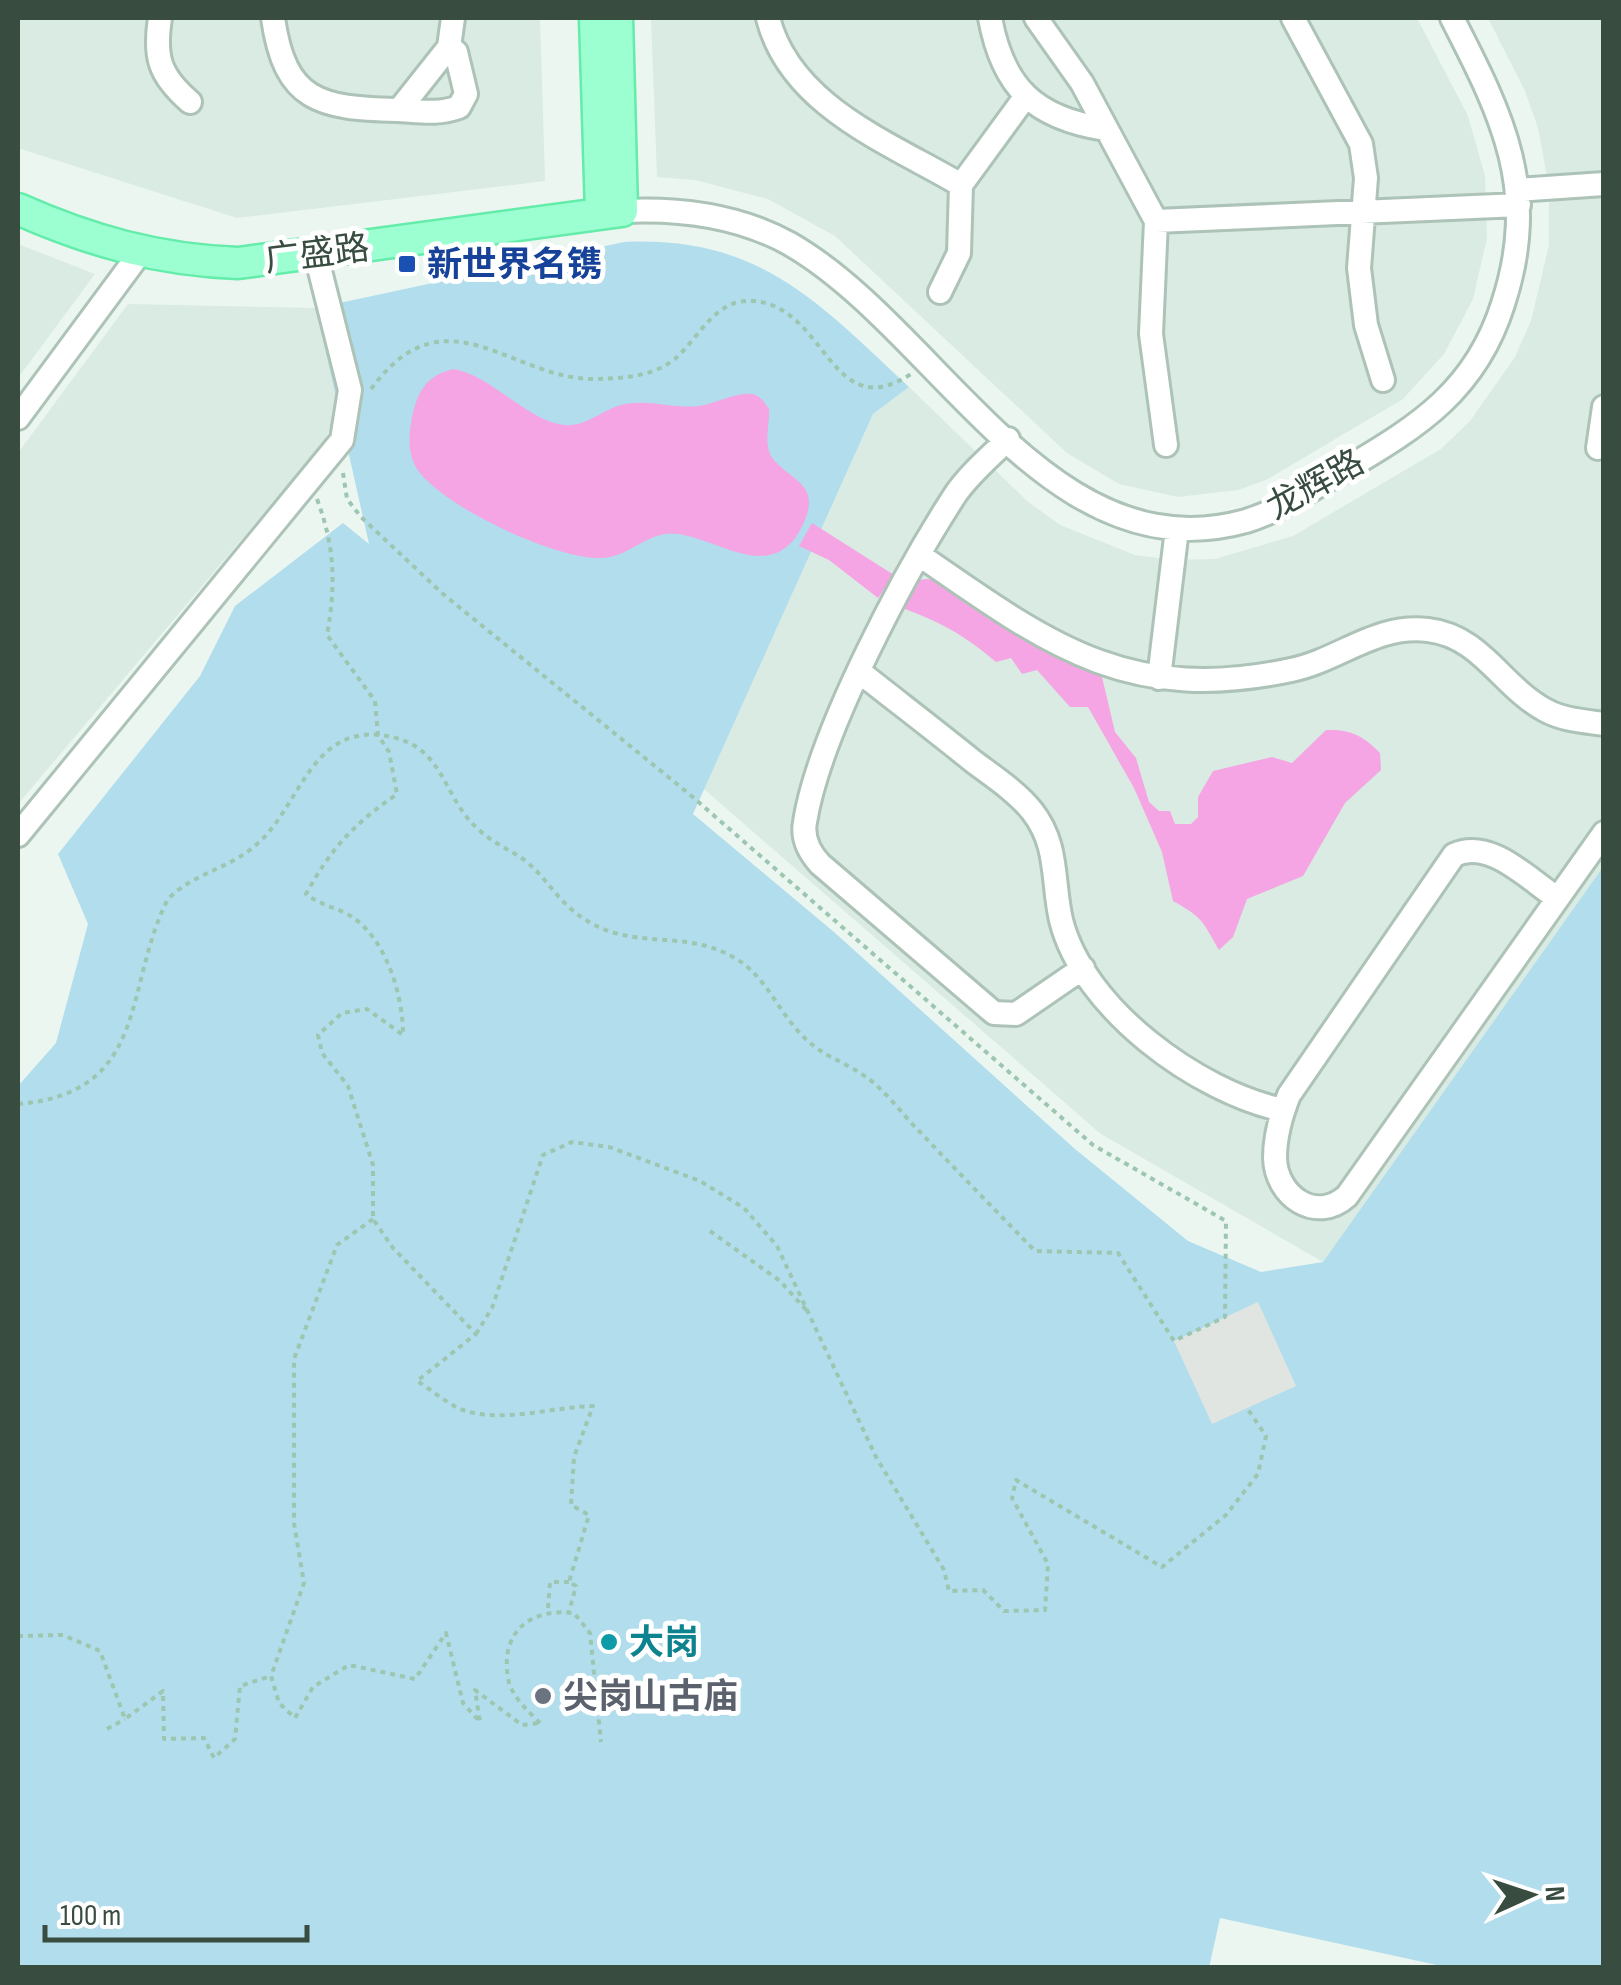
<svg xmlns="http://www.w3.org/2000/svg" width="1621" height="1985" font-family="'Sofia Sans Condensed','Noto Sans SC',sans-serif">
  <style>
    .residential { fill: #d9ebe2 }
    .green { fill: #b2ddec }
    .parking { fill: #e0e5e2 }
    .water { fill: #f5a5e3 }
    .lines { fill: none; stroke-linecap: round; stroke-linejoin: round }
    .minor-casing { stroke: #adc3b7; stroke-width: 28 }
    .major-casing { stroke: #64ecaa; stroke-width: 35 }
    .path { stroke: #9dc6b0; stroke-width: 4; stroke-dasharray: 5 5; stroke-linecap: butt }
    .minor { stroke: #fff; stroke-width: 22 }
    .major { stroke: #9cffd1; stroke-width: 30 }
    .transit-dot { fill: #1a4fb4; stroke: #fff; stroke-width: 4 }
    .culture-dot { fill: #0f9aa8; stroke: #fff; stroke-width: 4 }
    .worship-dot { fill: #6b7280; stroke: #fff; stroke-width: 4 }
    .labels { text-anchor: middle; stroke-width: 10; stroke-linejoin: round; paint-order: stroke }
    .street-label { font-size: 35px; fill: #384c40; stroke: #fff }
    .transit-label { font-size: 35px; font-weight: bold; fill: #164399; stroke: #fff; text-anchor: start }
    .culture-label { font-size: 35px; font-weight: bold; fill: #0d838f; stroke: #fff; text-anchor: start }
    .worship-label { font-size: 35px; font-weight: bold; fill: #5b616d; stroke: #fff; text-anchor: start }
  </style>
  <rect width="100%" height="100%" fill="#ebf6f1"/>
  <path class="residential" d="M18,18H540L545,181L237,218L18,148Z
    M651,18H1417L1468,116L1485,176L1487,238L1473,299L1444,354L1403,399L1266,480L1238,490L1178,497L1119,484L1067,453L835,236L768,199L695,180L657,177Z
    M1488,18H1603V867L1323,1262L1101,1134L704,789L873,414L909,387L1027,501L1060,525L1135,555L1173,560L1215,559L1293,536L1441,449L1470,421L1515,357L1531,321L1549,245V187L1538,128L1525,91Z
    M18,244L95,274L18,378Z
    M128,304L316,308L338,393L335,419L323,443L18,804V453Z"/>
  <path class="green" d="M624,242C759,236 817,301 909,387L873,414L693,814L834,932L1075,1149L1188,1241L1261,1272L1323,1262L1603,867V1967H1446L1220,1918L1209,1968H18V1086L56,1043L88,924L58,854L200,676L235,606L343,523L369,544L316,308Z"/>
  <path class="parking" d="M1258,1302L1296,1386L1212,1424L1174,1341Z"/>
  <path class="water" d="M453,369C495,375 537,434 578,424C593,420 606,409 621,405C647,398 672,409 699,406C715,404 735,392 752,394C761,396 764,402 769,409C770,426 762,446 774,460C793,482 819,484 805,520C777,587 723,541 679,534C648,529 630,558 600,558C555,559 443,507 417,469C407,453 409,435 412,417C418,391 426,376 453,369Z
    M812,523L894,575L878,598L829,560L799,546Z
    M928,579L945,582L1048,650L1102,677L1115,732L1136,758L1149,802L1159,811H1170L1175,824H1191L1198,817V797L1213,771L1272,757L1292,763L1326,730C1350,729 1364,736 1380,753L1381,770L1345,803L1303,876L1247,899L1233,937L1219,950C1202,920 1202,917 1173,901L1162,852L1134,788L1088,707H1070L1037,670L1022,674L1011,658L996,662C964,634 936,620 897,606L915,580Z"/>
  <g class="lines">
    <defs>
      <path id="minor" d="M160,18C154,57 159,75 190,102
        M273,18C285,102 320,108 397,110C418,111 438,115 459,107L466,94L456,52L449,47L399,110
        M768,18C790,106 890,143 961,185
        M990,18C1003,88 1035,118 1105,129
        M1036,18L1082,83L1156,221L1151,334L1166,445
        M1293,18L1361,144L1366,178L1359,268L1366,325L1383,380
        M449,47L453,18
        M1518,190L1604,184
        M622,211C681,208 738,215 790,244C938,329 1049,576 1246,521C1282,510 1314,488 1346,469C1419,426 1476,390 1503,304C1540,191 1503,117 1452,18
        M1156,221L1519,205
        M940,292L959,253L961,185L1026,96
        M18,418L140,253
        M1008,439C991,456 969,474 955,495C905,572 819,733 805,822C802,838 809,852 820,864L994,1013L1016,1014L1083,968
        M1598,448L1604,407
        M921,556C1048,644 1128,705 1291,670C1340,660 1375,624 1428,630C1481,636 1501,686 1545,710C1563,720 1583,721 1604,724
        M861,673C899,703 937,732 974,762C994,777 1017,792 1032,811C1059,845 1052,881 1061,920C1083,1009 1198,1092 1283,1110
        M1159,678L1177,529
        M18,835L342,440L350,390L316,255
        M1557,898C1528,879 1490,838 1454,855L1289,1095C1281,1115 1275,1136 1275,1158C1276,1196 1316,1224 1347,1196L1604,833"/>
      <path id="major" d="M595,18L601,212
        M18,209C90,241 158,260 238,263L622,211L617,18"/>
    </defs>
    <use href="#minor" class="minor-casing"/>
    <use href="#major" class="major-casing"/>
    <path class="path" d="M371,389C447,286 512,382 598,379C626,378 656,376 677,357C701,335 716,298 753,301C827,306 830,427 911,374
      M317,499C335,547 336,585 327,635L375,701L378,735L389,752L397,794C353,825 332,847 306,894C320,905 335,907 349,915C386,937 403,995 403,1035L367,1009L342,1013L318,1035L322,1053L348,1086L373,1165V1219L393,1248L476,1334L417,1381C430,1389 444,1401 458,1408C496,1425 552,1407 593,1406L574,1457L571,1505L589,1515L569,1582L576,1586L569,1612
      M18,1104C151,1093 123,986 168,899C193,873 230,869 257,844C299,808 310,728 380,735C446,742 440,796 479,830C492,842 508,849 523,859C542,873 553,893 570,908C623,956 679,926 733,957C768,976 779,1016 808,1041C825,1057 847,1063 866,1077C885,1090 902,1114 919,1131C957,1171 996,1211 1035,1251L1118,1253L1174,1341L1225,1317L1226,1221L1093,1145L688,793L443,594L361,517L347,499L343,473
      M373,1219L337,1245L294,1359V1523L304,1583L271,1676L279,1703L295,1718L313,1687L349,1665L415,1679L446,1633L463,1703L480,1722L475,1690L522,1725L540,1723
      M710,1231L780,1281L808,1312
      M476,1334L492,1308L543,1155L572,1142L609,1147L700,1181L744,1208L777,1246L876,1457L944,1570L949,1591L983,1590L1004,1611L1045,1610L1048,1564L1012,1498L1016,1480L1162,1567L1226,1515L1258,1474L1266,1436L1247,1408
      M548,1608L550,1582H569
      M18,1636L63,1635L100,1651L125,1719L163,1691L164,1739L204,1738L214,1758L235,1739L240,1686L271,1676
      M540,1723C528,1711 511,1696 508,1678C500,1630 532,1608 574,1613L590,1633L601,1742
      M107,1729L125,1719"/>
    <use href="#minor" class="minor"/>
    <use href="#major" class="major"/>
  </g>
  <rect class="transit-dot" x="397" y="254" width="20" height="20" rx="5"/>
  <circle class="culture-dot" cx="609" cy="1642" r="10"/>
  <circle class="worship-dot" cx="543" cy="1696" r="10"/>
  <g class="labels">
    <g class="street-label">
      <text transform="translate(317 253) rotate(-7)" y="12">广盛路</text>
      <text transform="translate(1315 484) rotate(-29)" y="12">龙辉路</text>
    </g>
    <g class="transit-label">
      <text x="427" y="276">新世界名镌</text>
    </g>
    <g class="culture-label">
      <text x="629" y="1654">大岗</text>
    </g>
    <g class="worship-label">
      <text x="563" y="1708">尖岗山古庙</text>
    </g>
  </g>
  <rect width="1621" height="1985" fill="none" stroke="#384c40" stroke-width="40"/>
  <g transform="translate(1531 1895) rotate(87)" stroke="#ffffff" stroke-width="8" paint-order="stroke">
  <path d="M0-8L18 38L0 25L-18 38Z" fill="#384c40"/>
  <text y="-15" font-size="28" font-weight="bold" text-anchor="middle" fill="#384c40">N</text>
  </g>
  <path d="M45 1925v15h262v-15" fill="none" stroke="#384c40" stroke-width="5"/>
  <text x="60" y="1925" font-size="30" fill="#384c40" stroke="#ffffff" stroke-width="8" paint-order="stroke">100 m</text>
</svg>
